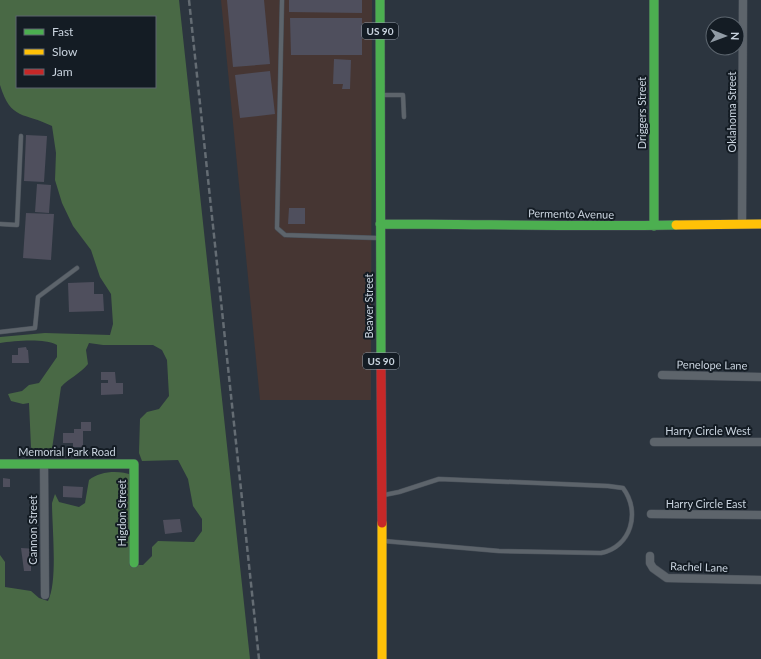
<svg xmlns="http://www.w3.org/2000/svg" width="761" height="659" font-family="Lato,sans-serif">
  <style>
    .industrial { fill: #463633 }
    .forest { fill: #496945; fill-rule: evenodd }
    .building { fill: #4f4f5d }
    .lines { fill: none; stroke-linecap: round; stroke-linejoin: round }
    .lane-casing { stroke: #495059; stroke-width: 5 }
    .street-casing { stroke: #495059; stroke-width: 9 }
    .fast-casing { stroke: #495059; stroke-width: 10 }
    .slow-casing { stroke: #495059; stroke-width: 10 }
    .jam-casing { stroke: #495059; stroke-width: 10 }
    .lane { stroke: #5d646b; stroke-width: 4 }
    .street { stroke: #5d646b; stroke-width: 8 }
    .fast { stroke: #4caf50; stroke-width: 9 }
    .slow { stroke: #ffc107; stroke-width: 9 }
    .jam { stroke: #c62828; stroke-width: 9 }
    .rail { stroke: #646c73; stroke-width: 2.5; stroke-dasharray: 6 3; stroke-linecap: butt }
    .labels { text-anchor: middle; stroke-width: 4; stroke-linejoin: round; paint-order: stroke }
    .shield { fill: #141c24; stroke: #939ca6; stroke-width: 1 }
    .shield-label { font-size: 10px; font-weight: bold; fill: #c9d3de }
    .street-label { font-size: 11px; fill: #c9d3de; stroke: #141c24 }
  </style>
  <rect width="100%" height="100%" fill="#2c353f"/>
  <path class="industrial" d="M221,0H372L371,400H260Z"/>
  <path class="forest" d="M0,0H179L250,659H0V555L5,562V587L31,591L39,598L48,601C58,581 52,527 52,503L55,494L59,502L79,507L85,503L89,480C100,471 119,470 132,475L130,565H143L152,556V547L158,541L194,542L202,531V519L193,506L188,479L178,460L142,461L139,453L140,419L147,412L159,409L169,396L167,360L162,350L153,345H103L89,343L86,350L88,364C80,374 69,378 61,387L52,449L34,453L31,447L29,403L23,404L11,401L8,394L22,391L29,385L39,383L57,357V345C44,338 15,341 0,343V337L45,333L110,335L113,324L111,294L100,277L91,250L73,226L62,203L55,180L56,153L52,126C24,112 11,121 0,85ZM17,17H155V87H17Z"/>
  <path class="building" d="M227,0H264L270,64L233,67Z
    M289,0H362V13L289,12Z
    M290,18H362V55H291Z
    M334,59L351,60L350,89H342L343,84H333Z
    M270,71L275,114L240,118L235,75Z
    M26,135L47,136L44,182L24,181Z
    M37,184L51,185L49,213L35,212Z
    M289,208H305V224H288Z
    M26,213L54,214L51,260L23,258Z
    M94,282V294H103L104,311L69,312L68,283Z
    M26,347L27,350H28L29,363H12V355H18V348Z
    M101,372H115L116,383H123V394L101,395V383H108V380H101Z
    M81,422H91V431H83V447H73V443H63V433H74V429H81Z
    M3,478L10,479V487H3Z
    M63,486L83,487L82,498L63,497Z
    M180,519L182,532L165,534L163,520Z
    M21,548L38,549L37,553H31V557H34V563H31V571H24Z"/>
  <g class="lines">
    <defs>
      <path id="lane" d="M282,0L277,228L285,235L378,238
        M382,95H403L404,117
        M0,224L17,225L21,136
        M0,332L35,328L38,297L77,268
        M384,495L399,492L439,479L608,486L623,488C641,512 631,547 601,553L499,551L384,541"/>
      <path id="street" d="M742,224L743,0
        M662,375L761,377
        M654,442H761
        M44,464L45,595
        M651,514L761,515
        M650,556V563L653,568L667,578L761,580"/>
      <path id="fast" d="M380,0L381,358
        M654,0V226
        M380,224C479,224 578,227 676,225
        M0,464H134V563"/>
      <path id="slow" d="M676,225L761,224
        M382,523V659"/>
      <path id="jam" d="M381,358L382,523"/>
    </defs>
    <use href="#lane" class="lane-casing"/>
    <use href="#street" class="street-casing"/>
    <use href="#fast" class="fast-casing"/>
    <use href="#slow" class="slow-casing"/>
    <use href="#jam" class="jam-casing"/>
    <use href="#lane" class="lane"/>
    <use href="#street" class="street"/>
    <use href="#fast" class="fast"/>
    <use href="#slow" class="slow"/>
    <use href="#jam" class="jam"/>
    <path class="rail" d="M189,0L259,659"/>
  </g>
  <g class="labels">
    <g class="shield">
      <rect x="362" y="23" width="36" height="16" rx="3"/>
      <rect x="363" y="353" width="36" height="16" rx="3"/>
    </g>
    <g class="shield-label">
      <text x="380" y="35">US 90</text>
      <text x="381" y="365">US 90</text>
    </g>
    <g class="street-label">
      <text transform="translate(732 112) rotate(-90)" y="4">Oklahoma Street</text>
      <text transform="translate(642 113) rotate(-90)" y="4">Driggers Street</text>
      <text transform="translate(571 214) rotate(1)" y="4">Permento Avenue</text>
      <text transform="translate(369 306) rotate(-90)" y="4">Beaver Street</text>
      <text transform="translate(712 365) rotate(1)" y="4">Penelope Lane</text>
      <text x="708" y="435">Harry Circle West</text>
      <text x="67" y="456">Memorial Park Road</text>
      <text x="706" y="508">Harry Circle East</text>
      <text transform="translate(122 513) rotate(-90)" y="4">Higdon Street</text>
      <text transform="translate(33 530) rotate(-90)" y="4">Cannon Street</text>
      <text transform="translate(699 567) rotate(2)" y="4">Rachel Lane</text>
    </g>
  </g>
  <rect x="16" y="16" width="140" height="72" fill="#141c24" stroke="#5c656e"/>
  <rect x="24" y="29" width="20" height="6" fill="#4caf50" stroke="#5c656e"/>
  <text x="52" y="36" font-size="12" fill="#c9d3de">Fast</text>
  <rect x="24" y="49" width="20" height="6" fill="#ffc107" stroke="#5c656e"/>
  <text x="52" y="56" font-size="12" fill="#c9d3de">Slow</text>
  <rect x="24" y="69" width="20" height="6" fill="#c62828" stroke="#5c656e"/>
  <text x="52" y="76" font-size="12" fill="#c9d3de">Jam</text>
  <g transform="translate(725 36) rotate(91)"><circle r="19" fill="#141c24" stroke="#5c656e"/>
  <path d="M0-3L7 15L0 10L-7 15Z" fill="#929ca6"/>
  <text y="-6" font-size="11" font-weight="bold" text-anchor="middle" fill="#c9d3de">N</text>
  </g>
</svg>
